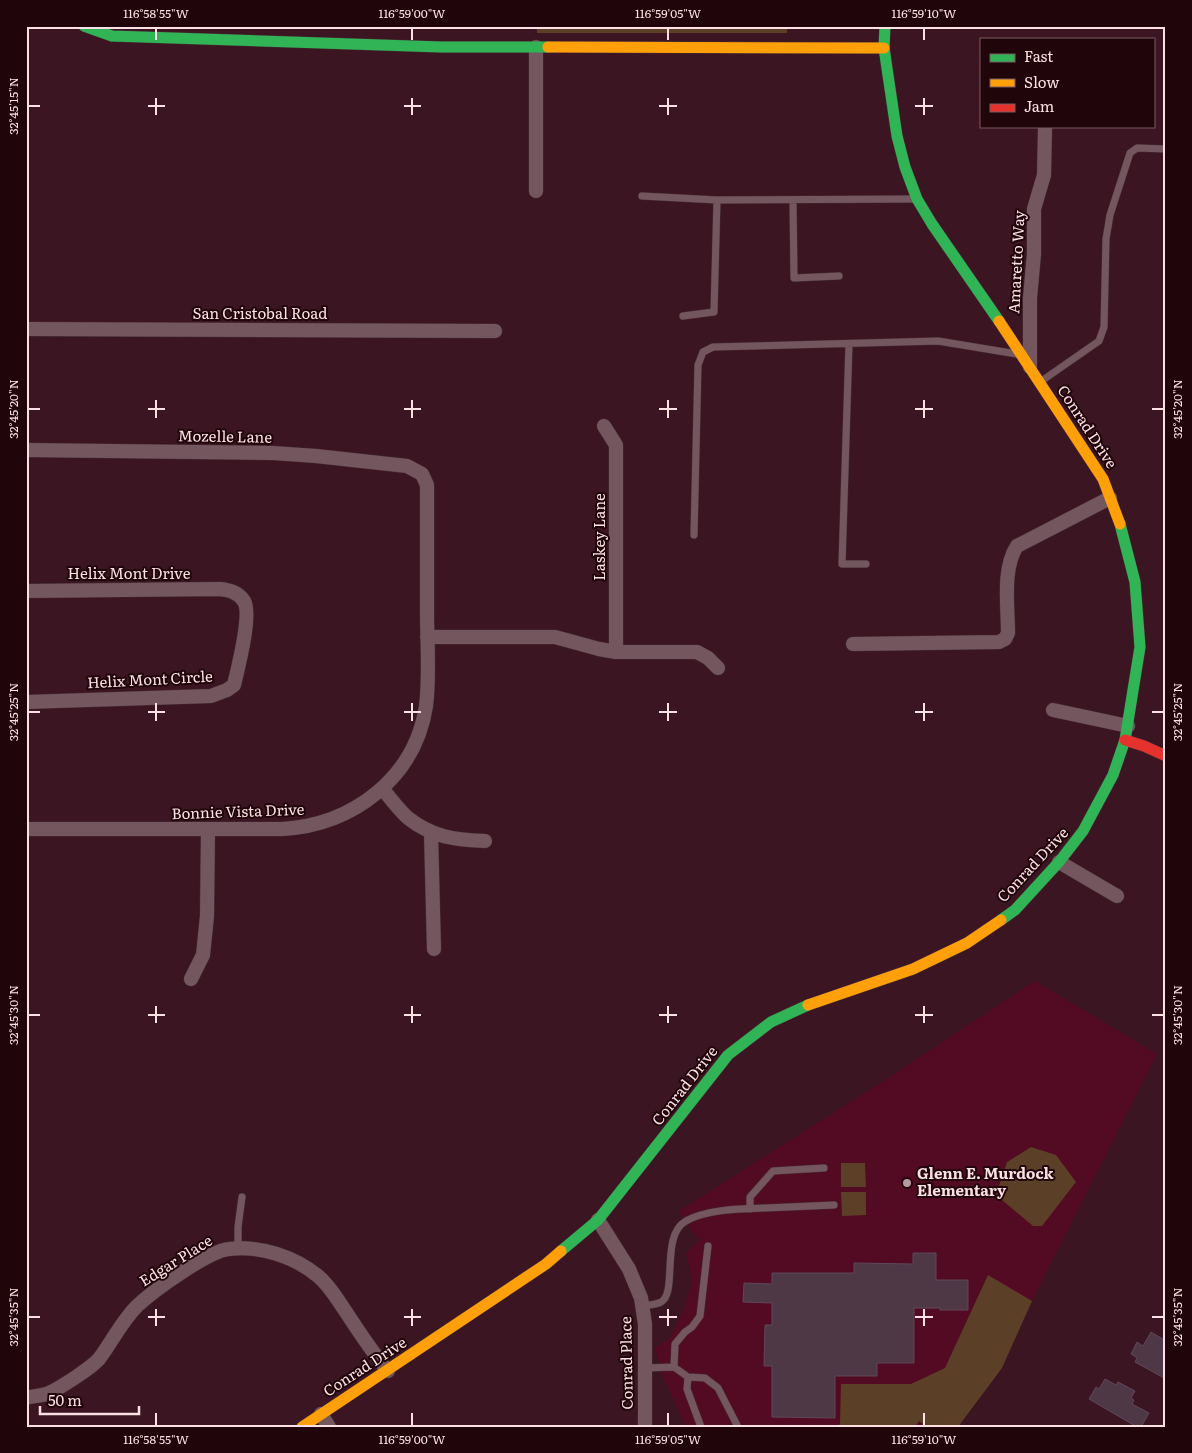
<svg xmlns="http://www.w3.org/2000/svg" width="1192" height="1453" font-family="Literata,serif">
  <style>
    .built { fill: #530b23 }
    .green { fill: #5c3f27 }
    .building { fill: #4e3846; stroke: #5f4759 }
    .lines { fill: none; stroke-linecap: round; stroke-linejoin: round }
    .lane-casing { stroke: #462e35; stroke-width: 8 }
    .street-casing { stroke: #462e35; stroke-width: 15 }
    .fast-casing { stroke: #462e35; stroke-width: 12 }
    .slow-casing { stroke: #462e35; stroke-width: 12 }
    .jam-casing { stroke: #462e35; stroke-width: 12 }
    .lane { stroke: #73565e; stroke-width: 7 }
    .street { stroke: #73565e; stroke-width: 14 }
    .fast { stroke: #30b455; stroke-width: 11 }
    .slow { stroke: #ff9f0a; stroke-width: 11 }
    .jam { stroke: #e5322d; stroke-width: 11 }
    .ticks { fill: none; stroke: #fbe0e4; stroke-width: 2 }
    .poi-dot { fill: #b899a0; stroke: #20050b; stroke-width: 2 }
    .labels { text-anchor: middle; stroke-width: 4; stroke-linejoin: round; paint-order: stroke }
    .street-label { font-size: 15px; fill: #fbe0e4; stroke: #20050b }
    .poi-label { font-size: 15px; font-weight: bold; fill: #fbe0e4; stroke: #20050b; text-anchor: start }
    .neatline { fill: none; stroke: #fbe0e4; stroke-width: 2 }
    .ticks-label { font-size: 12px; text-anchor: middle; fill: #fbe0e4 }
  </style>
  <rect width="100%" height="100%" fill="#3b1522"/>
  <path class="built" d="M1035,981L1157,1054L1032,1301L1002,1368L958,1427H686L664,1379L655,1348L670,1338L683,1311L692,1282L686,1253L702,1238L697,1239L679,1211L882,1082Z"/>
  <path class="green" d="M537,26H787V33H537Z
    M1031,1147L1056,1155L1076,1182L1042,1226H1033L996,1195L1007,1162Z
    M841,1163H865L866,1187H841Z
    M841,1192H866V1215L842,1216Z
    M988,1275L1032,1301L1002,1368L958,1427H927L919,1421L915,1427H837L840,1424L841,1384H911L945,1368Z"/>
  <path class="building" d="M913,1253H936V1280H968V1310H940V1308H914V1363H877V1376H835V1418L772,1417V1366H764L765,1325H772V1303L743,1302L744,1283L772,1284V1273H854V1263L913,1264Z
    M1151,1332L1166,1341V1379L1135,1362L1137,1358L1131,1354L1137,1342L1143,1346Z
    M1105,1379L1116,1385L1118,1382L1135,1391L1131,1398L1134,1400L1132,1404L1149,1413L1141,1427H1137L1089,1399L1096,1387L1099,1389Z"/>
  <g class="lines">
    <defs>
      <path id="lane" d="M642,196L717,200L915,199
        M793,200L794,278L839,276
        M683,316L714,312L717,200
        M849,344L842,564H866
        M1040,382L1099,341L1104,327L1106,239L1110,215L1130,153L1137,148L1166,149
        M694,535L698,365L703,352L713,347L938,341L1017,354
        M750,1209V1197L773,1171L824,1168
        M238,1249V1227L242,1197
        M642,1306C648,1305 656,1305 661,1302C678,1293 660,1235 686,1221C707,1209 741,1209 765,1208C788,1207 811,1206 834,1205
        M674,1367L675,1344L685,1332L692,1327L700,1316L708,1246
        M645,1368L674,1367L688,1377L705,1378L718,1388L738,1427
        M688,1377L687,1389L701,1427"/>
      <path id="street" d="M536,47V191
        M26,329L495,331
        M1030,367V298L1034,254V209L1044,175L1045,129
        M604,426L616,445V652
        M26,450L273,453L316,456L407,466L422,474L427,485C427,527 427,569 427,611C427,642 430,675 426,706C415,778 353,825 282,829H26
        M26,591L220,589C229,590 238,592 244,601C252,614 238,668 234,685L227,690L211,696L26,702
        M427,637H555L599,649L616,652H697L708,658L718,668
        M853,644L999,642L1005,639L1008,633C1008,606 1002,569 1017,546L1110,498
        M1053,710L1128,726
        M382,788C390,798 398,809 408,818C432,837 455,840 485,841
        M431,833L434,949
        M1059,862L1117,896
        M191,979L203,955L207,916L208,830
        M598,1220L629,1269L641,1298L645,1324V1427
        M26,1398C33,1396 42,1396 49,1393C60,1388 91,1368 99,1359C112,1342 121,1322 137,1306C153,1291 208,1251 229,1249C260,1245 295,1257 318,1276C330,1286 337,1299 346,1312C359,1332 372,1352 388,1371
        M321,1414L329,1427"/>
      <path id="fast" d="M84,26L112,36L441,47H548
        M885,26L884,48L897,136L905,167L917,199L932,224L999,321
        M1001,920L1015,910L1059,862L1083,831L1113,775L1125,740L1140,647L1135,582L1120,524
        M561,1251L598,1220L728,1055L771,1022L808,1005"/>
      <path id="slow" d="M548,47L884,48
        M999,321L1103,479L1120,524
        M808,1005L913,969L967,943L1001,920
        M302,1427L546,1264L561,1251"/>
      <path id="jam" d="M1125,740L1144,746L1166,756"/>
    </defs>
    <use href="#lane" class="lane-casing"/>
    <use href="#street" class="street-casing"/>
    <use href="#fast" class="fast-casing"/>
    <use href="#slow" class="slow-casing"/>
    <use href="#jam" class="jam-casing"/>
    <use href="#lane" class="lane"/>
    <use href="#street" class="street"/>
    <use href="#fast" class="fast"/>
    <use href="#slow" class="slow"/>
    <use href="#jam" class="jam"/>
  </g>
  <path class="ticks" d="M156,28V40M412,28V40M668,28V40M924,28V40M156,98V115M412,98V115M668,98V115M924,98V115M28,106H40M148,106H165M404,106H421M659,106H677M915,106H933M156,400V418M412,400V418M668,400V418M924,400V418M28,409H40M148,409H165M404,409H421M659,409H677M915,409H933M1152,409H1164M156,703V721M412,703V721M668,703V721M924,703V721M28,712H40M148,712H165M404,712H421M659,712H677M915,712H933M1152,712H1164M156,1006V1023M412,1006V1023M668,1006V1023M924,1006V1023M28,1015H40M148,1015H165M404,1015H421M659,1015H677M915,1015H933M1152,1015H1164M156,1309V1326M412,1309V1326M668,1309V1326M924,1309V1326M28,1317H40M148,1317H165M404,1317H421M659,1317H677M915,1317H933M1152,1317H1164M156,1413V1426M412,1413V1426M668,1413V1426M924,1413V1426"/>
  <circle class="poi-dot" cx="907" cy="1183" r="5"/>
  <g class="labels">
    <g class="street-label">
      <text transform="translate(1017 262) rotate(-87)" y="5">Amaretto Way</text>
      <text x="260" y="319">San Cristobal Road</text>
      <text transform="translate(1087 427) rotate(57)" y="5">Conrad Drive</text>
      <text transform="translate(225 437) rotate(1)" y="5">Mozelle Lane</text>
      <text transform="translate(600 537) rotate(-90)" y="5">Laskey Lane</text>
      <text x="129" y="579">Helix Mont Drive</text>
      <text transform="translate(150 680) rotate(-3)" y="5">Helix Mont Circle</text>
      <text transform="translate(238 812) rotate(-2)" y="5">Bonnie Vista Drive</text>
      <text transform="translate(1033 865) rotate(-47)" y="5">Conrad Drive</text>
      <text transform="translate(685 1086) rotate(-52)" y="5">Conrad Drive</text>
      <text transform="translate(176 1261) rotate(-32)" y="5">Edgar Place</text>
      <text transform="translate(627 1363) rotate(-91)" y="5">Conrad Place</text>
      <text transform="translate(365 1367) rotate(-33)" y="5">Conrad Drive</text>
    </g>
    <g class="poi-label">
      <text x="917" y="1179">Glenn E. Murdock<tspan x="917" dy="17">Elementary</tspan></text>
    </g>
  </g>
  <rect width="1192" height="1453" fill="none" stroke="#20050b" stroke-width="55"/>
  <rect x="980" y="38" width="175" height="90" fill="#20050b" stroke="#785d62"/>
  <rect x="990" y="54" width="25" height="8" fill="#30b455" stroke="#785d62"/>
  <text x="1024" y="62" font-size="15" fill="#fbe0e4">Fast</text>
  <rect x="990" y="79" width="25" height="8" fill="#ff9f0a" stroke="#785d62"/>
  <text x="1024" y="88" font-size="15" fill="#fbe0e4">Slow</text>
  <rect x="990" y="104" width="25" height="8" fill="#e5322d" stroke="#785d62"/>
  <text x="1024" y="112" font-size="15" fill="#fbe0e4">Jam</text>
  <path d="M40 1406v8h99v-8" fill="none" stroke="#fbe0e4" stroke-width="2.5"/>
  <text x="48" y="1406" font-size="15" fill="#fbe0e4" stroke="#20050b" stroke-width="4" paint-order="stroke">50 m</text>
  <rect x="28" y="28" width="1136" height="1398" class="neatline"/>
  <g class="ticks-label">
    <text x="156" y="18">116°58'55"W</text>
    <text x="412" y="18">116°59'00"W</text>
    <text x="668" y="18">116°59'05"W</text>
    <text x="924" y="18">116°59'10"W</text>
    <text transform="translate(14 106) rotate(-90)" y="4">32°45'15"N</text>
    <text transform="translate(1178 409) rotate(-90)" y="4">32°45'20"N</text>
    <text transform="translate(14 409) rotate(-90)" y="4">32°45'20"N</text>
    <text transform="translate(1178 712) rotate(-90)" y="4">32°45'25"N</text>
    <text transform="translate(14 712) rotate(-90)" y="4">32°45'25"N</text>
    <text transform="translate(1178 1015) rotate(-90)" y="4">32°45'30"N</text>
    <text transform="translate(14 1015) rotate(-90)" y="4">32°45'30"N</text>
    <text transform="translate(1178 1317) rotate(-90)" y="4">32°45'35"N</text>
    <text transform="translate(14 1317) rotate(-90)" y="4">32°45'35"N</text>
    <text x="156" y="1444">116°58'55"W</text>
    <text x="412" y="1444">116°59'00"W</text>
    <text x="668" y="1444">116°59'05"W</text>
    <text x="924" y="1444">116°59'10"W</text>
  </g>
</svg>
